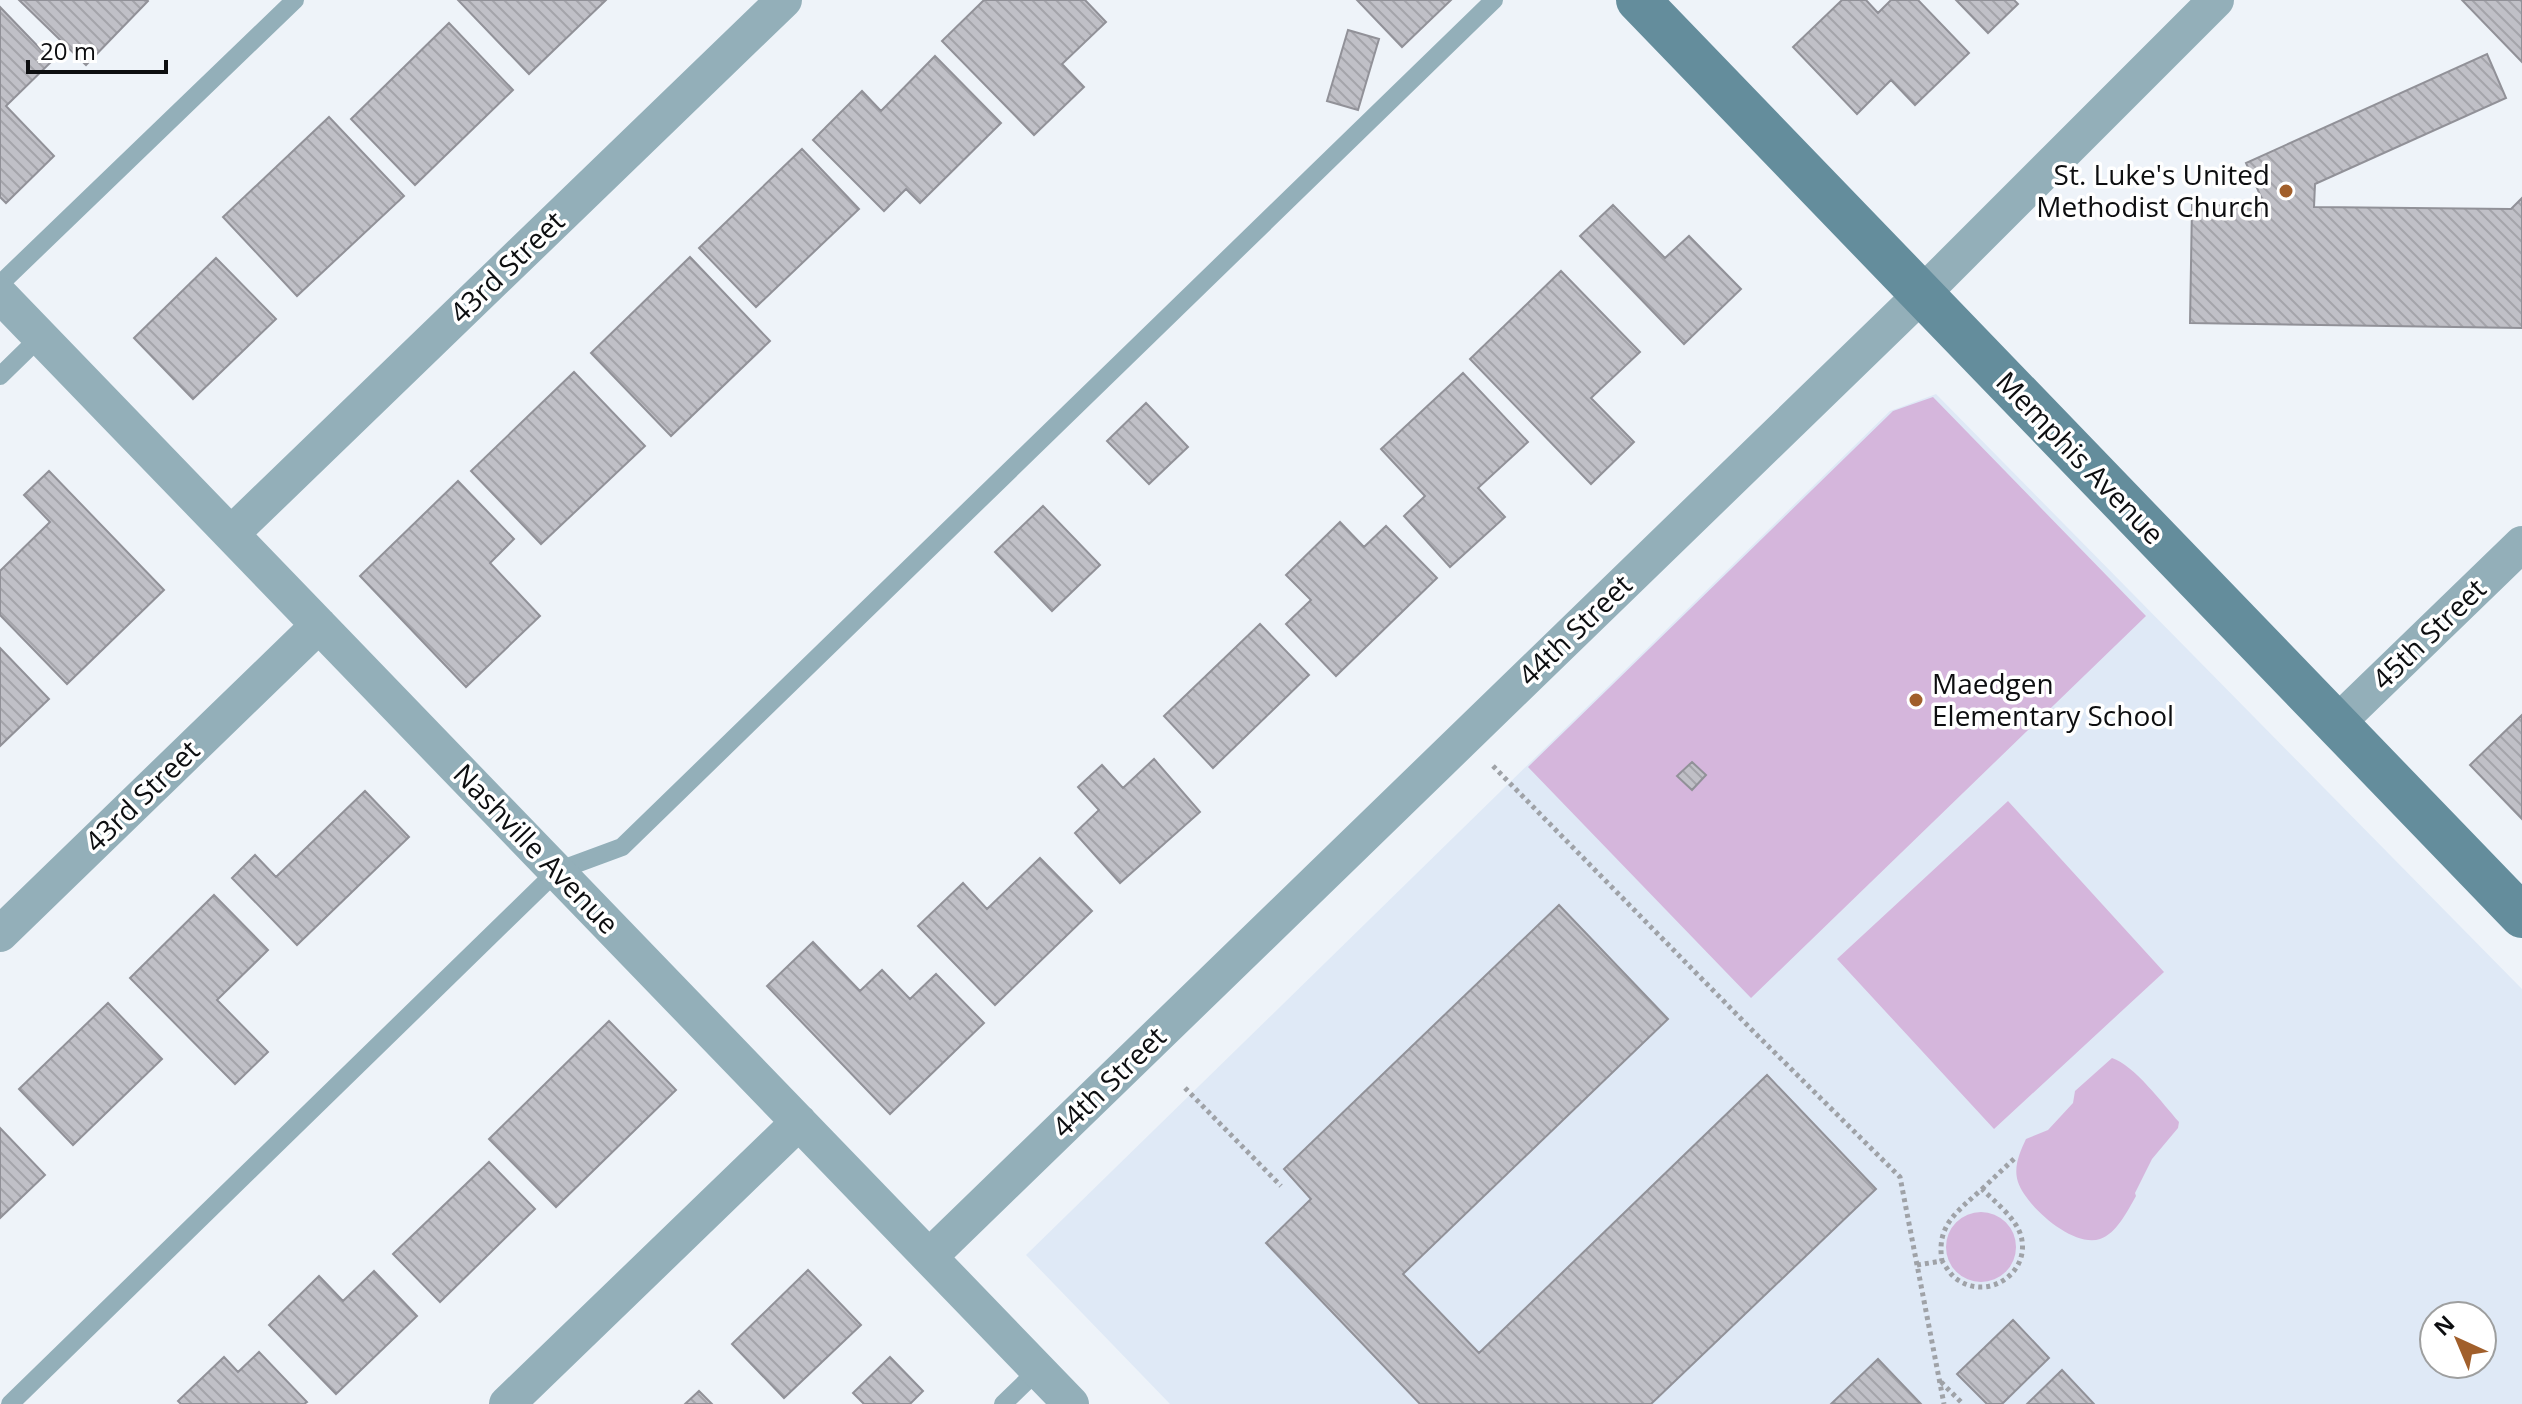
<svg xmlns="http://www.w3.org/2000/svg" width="2522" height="1404" viewBox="0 0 2522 1404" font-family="'Open Sans',sans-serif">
	<defs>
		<pattern id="building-back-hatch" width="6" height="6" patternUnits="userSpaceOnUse" patternTransform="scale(2)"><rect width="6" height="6" fill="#c0c0c7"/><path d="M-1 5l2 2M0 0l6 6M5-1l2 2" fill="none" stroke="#a4a4aa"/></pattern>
	</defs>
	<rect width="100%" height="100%" fill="#eef3f9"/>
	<!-- built -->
	<path fill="#dfe9f6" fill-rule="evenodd" d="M 1936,394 L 2522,989 L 2522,1404 L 1170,1404 L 1026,1255 L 1890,411 ZM 2434,1316 L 2482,1316 L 2482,1364 L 2434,1364 Z"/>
	<!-- park -->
	<path fill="#d5b6dc" d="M 1933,397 L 2146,616 L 1751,998 L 1528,767 L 1893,411 Z
		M 2008,801 L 2164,972 L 1994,1129 L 1837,959 Z
		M 2112,1058 C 2134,1065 2163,1104 2179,1122 L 2178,1128 L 2152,1159 L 2135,1193 L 2136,1196 C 2128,1210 2116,1234 2100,1239 C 2073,1248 2026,1206 2018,1182 C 2013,1167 2020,1152 2026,1139 L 2048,1130 L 2073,1103 L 2075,1091 Z
		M1946 1247a35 35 0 1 1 70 0a35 35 0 1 1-70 0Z"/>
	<!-- building -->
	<path fill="url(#building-back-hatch)" stroke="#919198" stroke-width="2" d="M 19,0 L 147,0 L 148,1 L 86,65 Z
		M 458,0 L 606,0 L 529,74 Z
		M 984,0 L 1085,0 L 1106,22 L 1062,64 L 1084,87 L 1034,135 L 942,41 Z
		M 1357,0 L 1451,0 L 1402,47 Z
		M 1842,0 L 1866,0 L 1878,13 L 1891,0 L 1918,0 L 1969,53 L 1915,105 L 1891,80 L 1857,114 L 1793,47 Z
		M 1956,0 L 2014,0 L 2018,4 L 1988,33 Z
		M 2462,0 L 2522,0 L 2522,62 Z
		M 0,7 L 52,61 L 6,106 L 54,156 L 6,203 L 0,197 Z
		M 449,23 L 513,90 L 415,185 L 351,119 Z
		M 1348,30 L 1379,39 L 1358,110 L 1327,101 Z
		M 2487,54 L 2506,98 L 2315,184 L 2314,207 L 2511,209 L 2522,198 L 2522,328 L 2190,323 L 2192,205 L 2265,206 L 2246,163 Z
		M 935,56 L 1001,123 L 920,203 L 906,189 L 884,211 L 813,140 L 862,91 L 881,111 Z
		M 329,117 L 404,196 L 297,296 L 223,217 Z
		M 802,149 L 859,209 L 756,307 L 699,248 Z
		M 1613,205 L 1665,258 L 1689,236 L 1741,289 L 1684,344 L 1580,236 Z
		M 690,257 L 770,341 L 671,436 L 591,353 Z
		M 216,258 L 276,319 L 193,399 L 134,338 Z
		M 1561,271 L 1640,352 L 1591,398 L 1634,442 L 1591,484 L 1470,359 Z
		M 574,372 L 645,446 L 541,544 L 471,471 Z
		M 1463,373 L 1528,442 L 1478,488 L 1505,517 L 1450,567 L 1404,516 L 1425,496 L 1381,449 Z
		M 1146,403 L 1188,447 L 1149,484 L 1107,441 Z
		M 49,471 L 164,590 L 67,684 L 0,615 L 0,571 L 50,522 L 24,495 Z
		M 458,481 L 514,539 L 490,563 L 540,616 L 466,687 L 360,576 Z
		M 1043,506 L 1100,565 L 1052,611 L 995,552 Z
		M 1340,522 L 1364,547 L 1386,526 L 1437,578 L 1336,676 L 1286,624 L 1311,600 L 1286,575 Z
		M 1260,624 L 1309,675 L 1213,768 L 1164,716 Z
		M 0,648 L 49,699 L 0,746 Z
		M 2522,715 L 2522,819 L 2470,765 Z
		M 1154,759 L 1200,812 L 1120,883 L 1075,833 L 1099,810 L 1078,787 L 1102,765 L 1123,788 Z
		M 1692,762 L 1706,775 L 1692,790 L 1677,776 Z
		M 365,791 L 409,837 L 297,945 L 232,878 L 255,855 L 276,877 Z
		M 1040,858 L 1092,911 L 995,1005 L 918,926 L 963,883 L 987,909 Z
		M 214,895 L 268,950 L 217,1000 L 268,1052 L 235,1084 L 130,978 Z
		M 1559,905 L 1668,1019 L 1403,1274 L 1479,1353 L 1767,1075 L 1876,1189 L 1651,1404 L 1420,1404 L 1266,1243 L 1311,1199 L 1284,1169 Z
		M 813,942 L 860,991 L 882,970 L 910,999 L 936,974 L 984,1023 L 890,1114 L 767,986 Z
		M 108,1003 L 162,1059 L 73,1145 L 19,1089 Z
		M 609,1021 L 676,1090 L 556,1207 L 489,1139 Z
		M 0,1128 L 45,1175 L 0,1218 Z
		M 489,1162 L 535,1209 L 440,1302 L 393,1254 Z
		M 808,1270 L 861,1325 L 784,1398 L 732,1344 Z
		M 374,1271 L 417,1316 L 336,1394 L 269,1325 L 319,1276 L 343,1301 Z
		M 2013,1320 L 2049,1358 L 2002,1404 L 1987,1404 L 1957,1374 Z
		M 259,1352 L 307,1402 L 304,1404 L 181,1404 L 178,1401 L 224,1357 L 238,1372 Z
		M 890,1357 L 923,1391 L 910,1404 L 864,1404 L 853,1393 Z
		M 1878,1359 L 1921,1404 L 1831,1404 Z
		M 2062,1370 L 2094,1404 L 2027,1404 Z
		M 699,1391 L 712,1404 L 685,1404 Z"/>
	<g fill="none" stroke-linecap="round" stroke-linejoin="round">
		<!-- path -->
		<path stroke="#9fa2a7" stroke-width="5" stroke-dasharray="4 4" stroke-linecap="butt" d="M 1493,766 L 1754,1032 L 1900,1177 L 1944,1404
			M 1185,1088 L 1281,1186
			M 1982,1189 L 2016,1157
			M 1917,1265 L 1942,1261 C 1947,1268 1951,1276 1958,1280 C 1989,1301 2031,1272 2021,1236 C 2016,1218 1995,1202 1982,1189 C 1957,1212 1936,1225 1942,1261
			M 1941,1382 L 1963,1404"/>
		<!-- lane -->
		<path stroke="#93afb9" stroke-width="18" d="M 0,284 L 295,0
			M 0,376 L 40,337
			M 10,1404 L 557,871 L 622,847 L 1494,0
			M 1003,1404 L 1038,1370"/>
		<!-- street -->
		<path stroke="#93afb9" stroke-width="36" d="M 0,295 L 1071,1404
			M 231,534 L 784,0
			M 2336,724 L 2522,544
			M 0,934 L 319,625
			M 929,1257 L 1922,294 L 2216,0
			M 507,1404 L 799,1122"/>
		<!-- secondary -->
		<path stroke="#648d9c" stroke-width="44" d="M 1638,0 L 2522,916"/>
	</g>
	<!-- markers -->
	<g fill="#a15f2b" stroke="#fff" stroke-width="3">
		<circle cx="2286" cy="191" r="8"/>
		<circle cx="1916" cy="700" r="8"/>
	</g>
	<g text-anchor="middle" stroke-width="7" stroke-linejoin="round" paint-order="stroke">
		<!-- poi labels -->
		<g font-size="28" fill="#0d0e10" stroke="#fff" text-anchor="end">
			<text x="2270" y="185">St. Luke's United<tspan x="2270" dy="32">Methodist Church</tspan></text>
			<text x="1932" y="694" text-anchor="start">Maedgen<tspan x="1932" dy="32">Elementary School</tspan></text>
		</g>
		<!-- street labels -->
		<g font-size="28" fill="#0d0e10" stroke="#fff">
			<text transform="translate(507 267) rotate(-44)" y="10">43rd Street</text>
			<text transform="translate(2080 458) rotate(46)" y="10">Memphis Avenue</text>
			<text transform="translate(1575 630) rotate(-44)" y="10">44th Street</text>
			<text transform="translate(2429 634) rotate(-44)" y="10">45th Street</text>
			<text transform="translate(142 796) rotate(-44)" y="10">43rd Street</text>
			<text transform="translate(536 849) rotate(46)" y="10">Nashville Avenue</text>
			<text transform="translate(1109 1082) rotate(-44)" y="10">44th Street</text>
		</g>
	</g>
	<!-- north arrow -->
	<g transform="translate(2458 1340) rotate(316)"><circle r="38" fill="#ffffff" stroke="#9e9f9f" stroke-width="2"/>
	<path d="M0-6L14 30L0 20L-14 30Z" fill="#a15f2b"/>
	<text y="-12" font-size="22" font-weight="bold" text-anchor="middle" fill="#0d0e10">N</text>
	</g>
	<!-- scale -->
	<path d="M28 60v12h138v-12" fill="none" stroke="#0d0e10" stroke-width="4"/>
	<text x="40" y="60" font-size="24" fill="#0d0e10" stroke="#ffffff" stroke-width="6" paint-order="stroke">20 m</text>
</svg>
